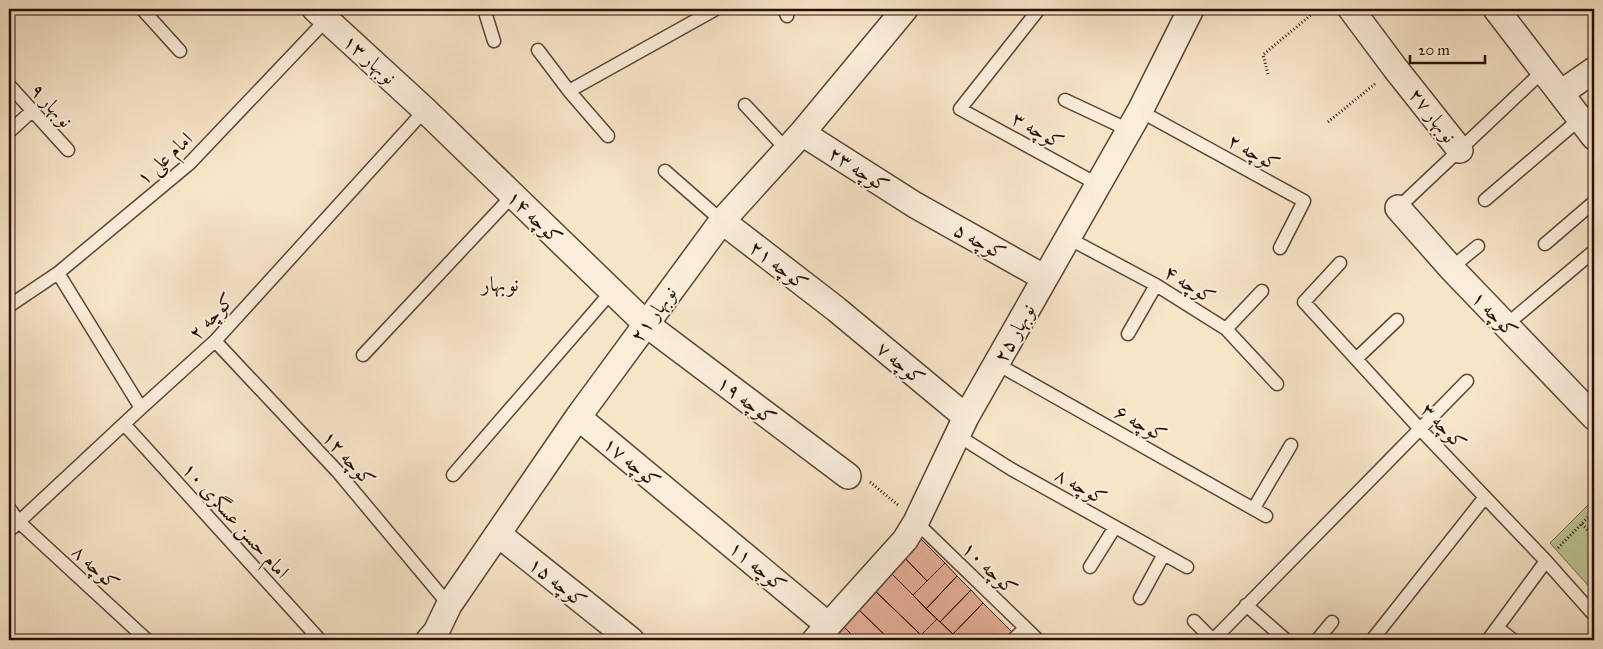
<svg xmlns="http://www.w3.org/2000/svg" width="1603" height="649" viewBox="0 0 1603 649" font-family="'IM FELL Great Primer',Amiri,serif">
	<rect width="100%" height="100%" fill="#f7e5c8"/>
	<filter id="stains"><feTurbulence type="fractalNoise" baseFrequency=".004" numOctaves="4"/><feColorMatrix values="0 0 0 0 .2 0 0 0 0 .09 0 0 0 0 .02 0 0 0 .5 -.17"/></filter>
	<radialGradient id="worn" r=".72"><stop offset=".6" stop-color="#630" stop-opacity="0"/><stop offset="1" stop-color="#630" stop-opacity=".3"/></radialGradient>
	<!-- green -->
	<path fill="#bdc596" stroke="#736a4c" d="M 1594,499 L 1594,592 L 1550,543 Z"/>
	<!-- building -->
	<path fill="#e6ad97" stroke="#290f03" d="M 915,533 L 945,563 L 927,581 L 900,553 Z
		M 900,553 L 927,581 L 913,595 L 887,569 Z
		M 945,563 L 957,576 L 926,609 L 913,595 Z
		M 887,569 L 937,619 L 921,635 L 872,588 Z
		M 957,576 L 971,590 L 940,622 L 926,609 Z
		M 872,588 L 921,635 L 916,640 L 890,640 L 856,607 Z
		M 971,590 L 983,603 L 953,634 L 940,622 Z
		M 983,603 L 1013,633 L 1006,640 L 958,640 L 953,634 Z
		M 856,607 L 890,640 L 857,640 L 841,624 Z
		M 937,619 L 953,634 L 947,640 L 926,640 L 921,635 Z
		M 841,624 L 857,640 L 829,640 Z
		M 953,634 L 958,640 L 947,640 Z
		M 921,635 L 926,640 L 916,640 Z"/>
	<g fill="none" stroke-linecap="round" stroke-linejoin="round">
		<defs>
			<path id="service" d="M 142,9 L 180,51
				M 484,9 L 494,41
				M 784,9 L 787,16
				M 1039,9 L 960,109 L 1097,184
				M 538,50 L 569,91 L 608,136
				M 9,85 L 68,150
				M 569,91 L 716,9
				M 1065,100 L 1129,130
				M 745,105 L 787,150
				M 1140,111 L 1304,201 L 1280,248
				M 9,132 L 32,111
				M 665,171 L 722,221
				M 1485,200 L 1581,118
				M 1398,208 L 1544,70
				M 1068,238 L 1156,285 L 1226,329 L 1277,384
				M 1545,244 L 1594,202
				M 1340,263 L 1304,302 L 1420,429 L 1546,561 L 1594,615
				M 1451,268 L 1478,246
				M 58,273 L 141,408
				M 9,306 L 58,273 L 189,164 L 326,20
				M 1506,325 L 1594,251
				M 1226,329 L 1262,291
				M 1128,334 L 1156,285
				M 215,341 L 337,471 L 449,605
				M 363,355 L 513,195
				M 1356,359 L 1397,320
				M 997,364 L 1266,516
				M 124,424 L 320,640
				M 957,435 L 1011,469 L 1187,567
				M 453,475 L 612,291
				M 9,508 L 19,522 L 147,640
				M 1254,508 L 1291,445
				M 916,522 L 1038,640
				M 9,531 L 141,408 L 215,341 L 425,110
				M 1090,567 L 1115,527
				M 1140,598 L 1164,554
				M 1246,605 L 1286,640
				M 1194,621 L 1213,640
				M 1498,628 L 1513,640
				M 1013,640 L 1025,628
				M 1213,640 L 1467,381
				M 1317,640 L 1332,622
				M 1372,640 L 1485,497
				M 1488,640 L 1546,561"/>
			<path id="minor" d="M 315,9 L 425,110 L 646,324 L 848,476
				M 1351,9 L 1395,68 L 1460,150
				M 1496,9 L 1594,137
				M 1561,93 L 1594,70
				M 802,133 L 915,205 L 1045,278
				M 1398,208 L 1451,268 L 1594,417
				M 722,221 L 836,309 L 966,417
				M 578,417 L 828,625
				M 498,534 L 631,640
				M 429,640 L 436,632 L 449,605 L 578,417 L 722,221 L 802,133 L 905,9
				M 815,640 L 905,540 L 916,522 L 966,417 L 1140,111 L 1191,9"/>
		</defs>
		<!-- service casing -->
		<use href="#service" stroke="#5c4434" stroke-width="15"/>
		<!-- minor casing -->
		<use href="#minor" stroke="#5c4434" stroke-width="28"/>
		<!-- path -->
		<path stroke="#290f03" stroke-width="3" stroke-dasharray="1 2.5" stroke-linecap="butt" d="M 1268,74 L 1263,55 L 1318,9
			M 1328,122 L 1376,83
			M 870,482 L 898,505
			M 1582,524 L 1594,537
			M 1558,548 L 1594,511"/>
		<!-- service -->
		<use href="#service" stroke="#faeedb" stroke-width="12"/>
		<!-- minor -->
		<use href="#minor" stroke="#faeedb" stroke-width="25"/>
	</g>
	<g text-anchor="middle" stroke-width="4" stroke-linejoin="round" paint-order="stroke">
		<!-- street labels -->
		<g font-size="20" fill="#290f03" stroke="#faeedb">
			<text transform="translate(370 59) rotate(42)" y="7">نوبهار ۱۳</text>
			<text transform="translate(52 105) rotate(48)" y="7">نوبهار ۹</text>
			<text transform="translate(1433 115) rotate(52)" y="7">نوبهار ۲۷</text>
			<text transform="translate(1038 130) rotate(29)" y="7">کوچه ۳</text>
			<text transform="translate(1254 152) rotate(29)" y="7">کوچه ۲</text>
			<text transform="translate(164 158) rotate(-42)" y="7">امام علی ۱</text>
			<text transform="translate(859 169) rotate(33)" y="7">کوچه ۲۳</text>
			<text transform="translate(535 217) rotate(44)" y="7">کوچه ۱۴</text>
			<text transform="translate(980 241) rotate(29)" y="7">کوچه ۵</text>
			<text transform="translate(779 265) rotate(38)" y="7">کوچه ۲۱</text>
			<text transform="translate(1190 284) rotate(32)" y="7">کوچه ۴</text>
			<text transform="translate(653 314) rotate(-54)" y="7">نوبهار ۲۱</text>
			<text transform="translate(1495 314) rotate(46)" y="7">کوچه ۱</text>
			<text transform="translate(211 316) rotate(-46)" y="7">کوچه ۲</text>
			<text transform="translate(1014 333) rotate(-61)" y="7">نوبهار ۲۵</text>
			<text transform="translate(901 363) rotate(40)" y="7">کوچه ۷</text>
			<text transform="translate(747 400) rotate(37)" y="7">کوچه ۱۹</text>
			<text transform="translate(1141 423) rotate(29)" y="7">کوچه ۶</text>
			<text transform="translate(1444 426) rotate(47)" y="7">کوچه ۳</text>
			<text transform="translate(349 458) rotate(48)" y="7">کوچه ۱۲</text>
			<text transform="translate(632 462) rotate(40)" y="7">کوچه ۱۷</text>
			<text transform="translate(1081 486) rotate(29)" y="7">کوچه ۸</text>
			<text transform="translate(236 520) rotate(48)" y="7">امام حسن عسگری ۱۰</text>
			<text transform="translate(758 566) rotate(40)" y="7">کوچه ۱۱</text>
			<text transform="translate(96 567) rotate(43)" y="7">کوچه ۸</text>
			<text transform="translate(990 568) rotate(44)" y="7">کوچه ۱۰</text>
			<text transform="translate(558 582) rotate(39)" y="7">کوچه ۱۵</text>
		</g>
		<!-- neighbourhood labels -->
		<g font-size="21" fill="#290f03" stroke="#faeedb">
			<text x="500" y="291">نوبهار</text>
		</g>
	</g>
	<!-- margin -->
	<rect width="1603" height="649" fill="none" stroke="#f7e5c8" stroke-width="30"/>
	<rect x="10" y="10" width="1583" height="629" fill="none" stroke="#290f03" stroke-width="2.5"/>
	<rect x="15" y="15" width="1573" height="619" fill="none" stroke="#290f03"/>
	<!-- scale -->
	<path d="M1410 55v8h75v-8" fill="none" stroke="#290f03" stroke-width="2.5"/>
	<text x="1418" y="55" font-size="15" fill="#290f03" stroke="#faeedb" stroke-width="4" paint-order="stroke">20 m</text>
	<rect width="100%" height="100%" filter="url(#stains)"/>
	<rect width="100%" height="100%" fill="url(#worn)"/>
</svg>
